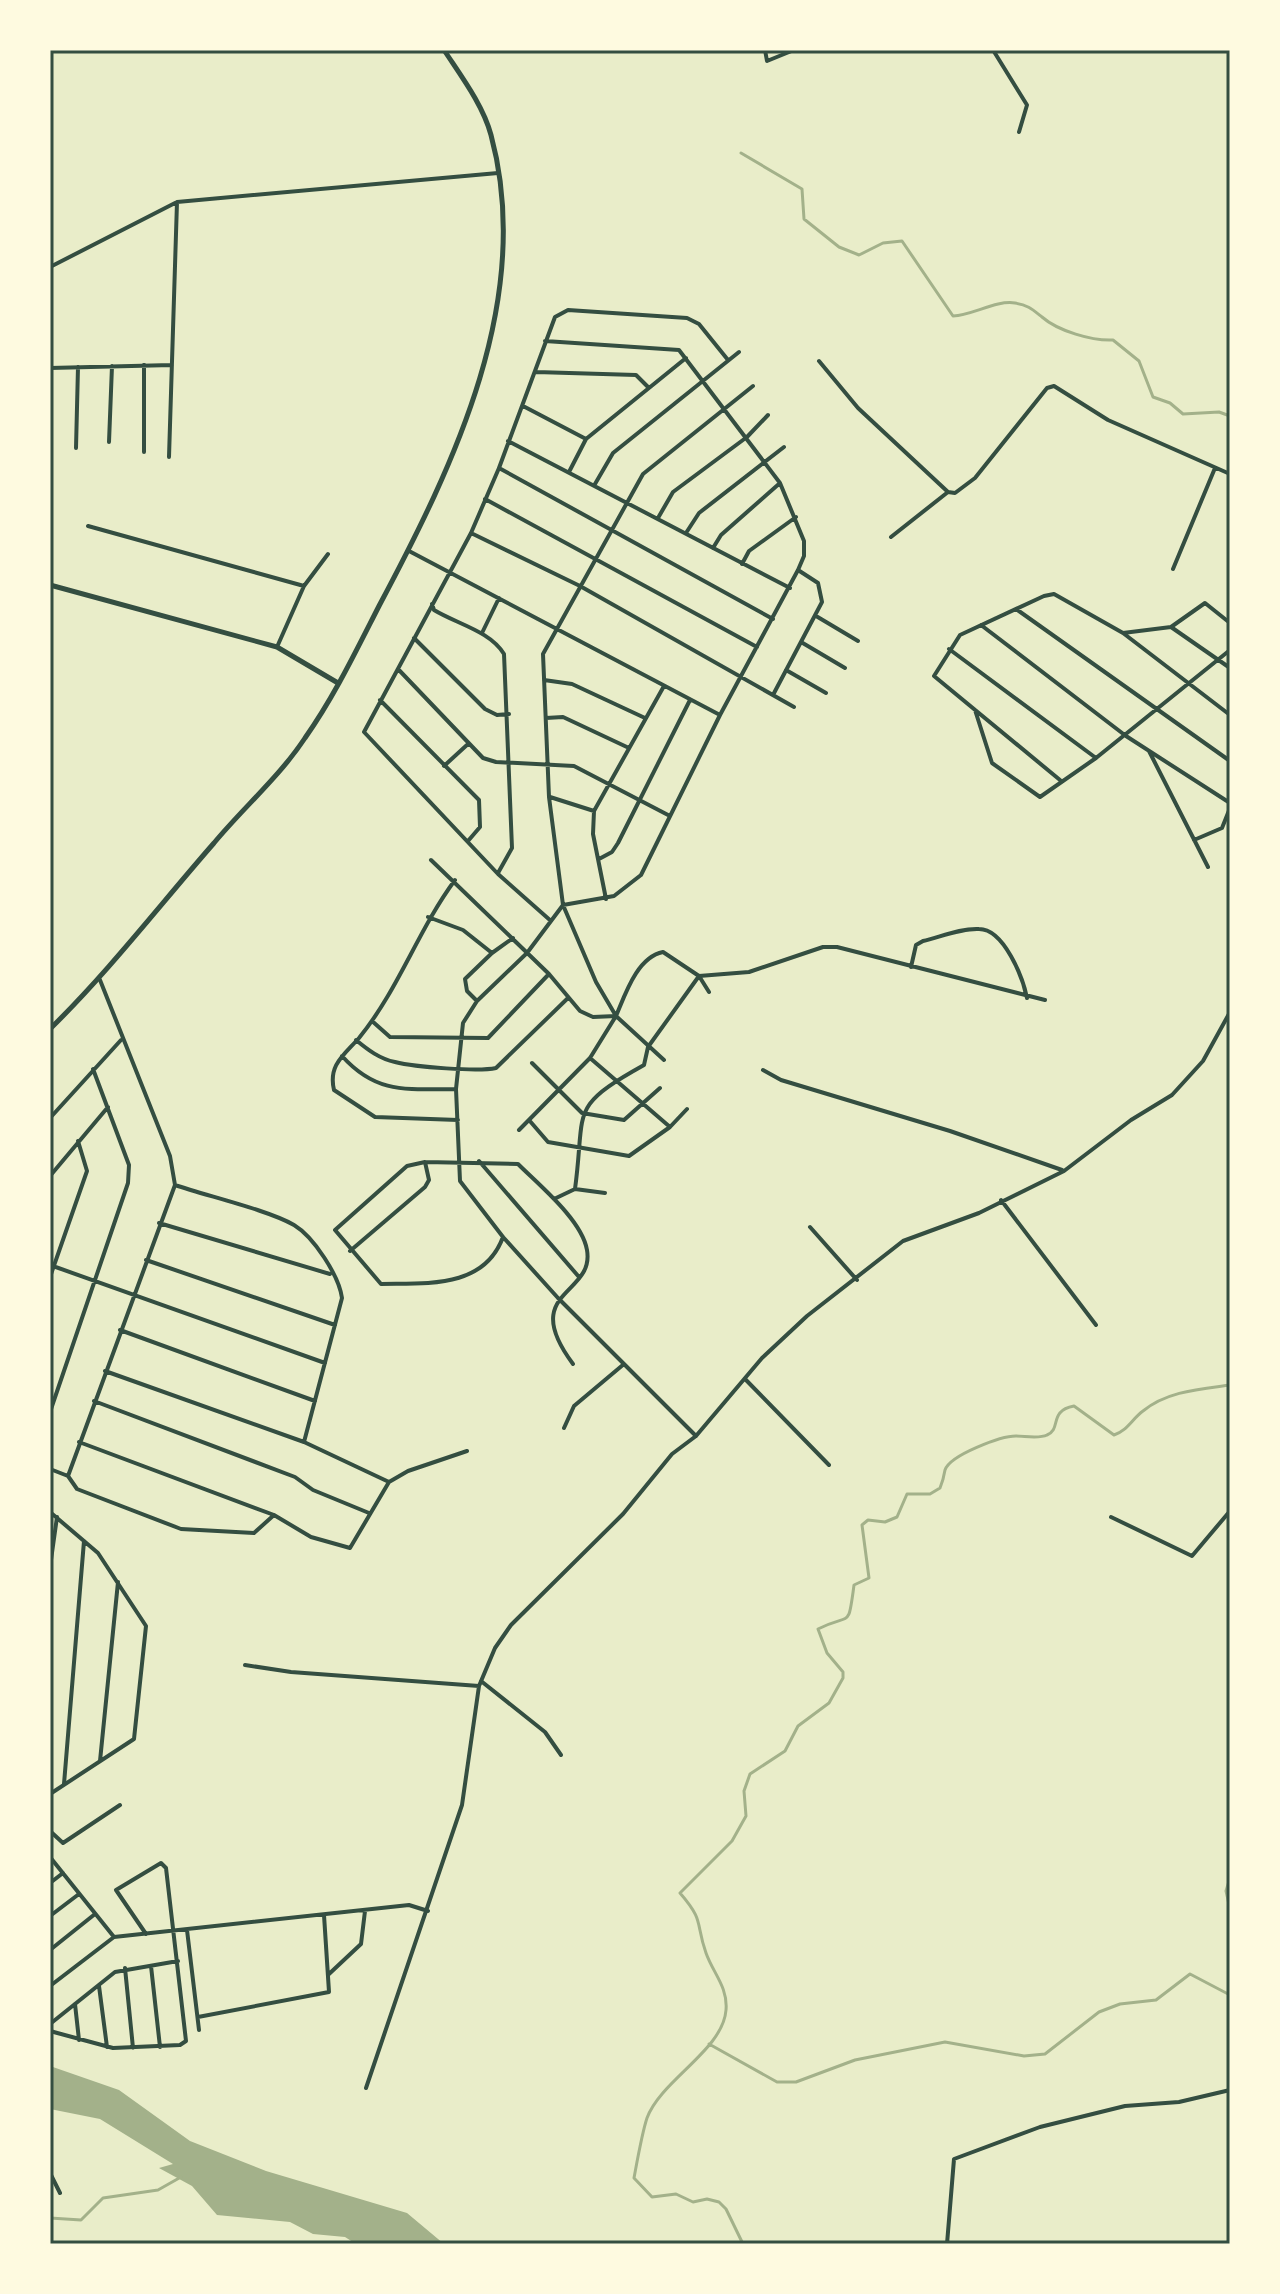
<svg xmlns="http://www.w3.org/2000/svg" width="1280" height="2294" viewBox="0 0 1280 2294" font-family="'Varela Round',sans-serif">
	<rect width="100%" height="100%" fill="#e9edc9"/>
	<!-- water -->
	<path fill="#a3b18a" d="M 50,2066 L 119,2090 L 190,2141 L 266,2171 L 407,2213 L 444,2244 L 356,2244 L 345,2237 L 313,2234 L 290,2222 L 217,2215 L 192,2186 L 159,2168 L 173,2164 L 100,2119 L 50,2109 Z"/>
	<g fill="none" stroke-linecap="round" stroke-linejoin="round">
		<!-- stream -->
		<path stroke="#a3b18a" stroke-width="3" d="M 741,153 L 802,189 L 804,219 L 839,247 L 859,255 L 883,243 L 902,241 L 953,316 C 973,315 996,300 1015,303 C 1028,305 1032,309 1042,317 C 1058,331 1092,341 1113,340 L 1139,361 L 1153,397 L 1170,403 L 1183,414 L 1219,412 L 1230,416
			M 1230,1878 L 1226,1891 L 1230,1909
			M 709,2044 L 777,2082 L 796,2082 L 855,2060 L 945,2042 L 1024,2056 L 1045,2054 L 1099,2012 L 1120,2004 L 1156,2000 L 1190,1974 L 1230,1995
			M 50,2218 L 81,2220 L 103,2198 L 158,2190 L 181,2177
			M 743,2244 L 726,2209 L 719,2202 L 707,2199 L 693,2202 L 676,2194 L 652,2197 L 634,2178 C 637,2162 642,2133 647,2118 C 661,2080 723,2050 726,2010 C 728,1987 713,1973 706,1953 C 695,1922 705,1922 680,1893 L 732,1841 L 746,1816 L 744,1791 L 750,1774 L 785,1751 L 798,1726 L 829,1703 L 843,1678 L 843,1672 L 827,1653 L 818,1629 C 851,1612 848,1631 854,1585 L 869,1578 L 862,1525 L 868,1520 L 885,1522 L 897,1517 L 907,1494 L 930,1494 L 940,1488 C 943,1481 944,1476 945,1470 C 950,1455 1001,1436 1016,1436 C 1025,1436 1039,1439 1047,1435 C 1062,1429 1048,1411 1074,1406 L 1114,1435 C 1127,1431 1132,1419 1143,1411 C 1167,1391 1201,1389 1230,1385"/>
		<!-- minor -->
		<path stroke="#344e41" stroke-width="4" d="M 765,50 L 767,61 L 794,50
			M 993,50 L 1027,105 L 1019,132
			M 50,267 L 177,202 L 498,173
			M 545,341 L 679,350 L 780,483 L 804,541 L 804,556 L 798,570 L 720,715 L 641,875 L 614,896 L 563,905 L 527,953 L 477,1001 L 463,1023 L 456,1089 L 460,1181 L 503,1237 L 558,1298 L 696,1436
			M 819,361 L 858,408 L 948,492 L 955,493 L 975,478 L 1047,388 L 1054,386 L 1108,420 L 1230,474
			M 144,365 L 144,452
			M 50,368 L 172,365
			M 536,372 L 636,375 L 648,387
			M 523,406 L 586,439
			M 508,441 L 790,588
			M 109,442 L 112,366
			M 76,448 L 78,367
			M 169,457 L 177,202
			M 499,468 L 773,619
			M 569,472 L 586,439 L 686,358
			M 595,484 L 613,453 L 739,352
			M 485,499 L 757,647
			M 658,518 L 673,492 L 747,437 L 768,415
			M 88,526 L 304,586
			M 471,533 L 580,586 L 794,707
			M 686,533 L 699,513 L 784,447
			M 891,537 L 948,492
			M 713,548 L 721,535 L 780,483
			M 409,551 L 720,715
			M 742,564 L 749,551 L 796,517
			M 1173,569 L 1215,468
			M 432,604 L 434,610 C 457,624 490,631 504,654 L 512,848 L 498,873
			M 1016,609 L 1230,761
			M 816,616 L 858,641
			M 981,625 L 1126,736 L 1230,803
			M 1171,627 L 1205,603 L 1230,623
			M 482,633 L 499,598
			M 1123,633 L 1171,627 L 1230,668
			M 414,638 L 485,709 L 497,715 L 509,714
			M 801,642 L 845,668
			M 277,647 L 304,586 L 328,554
			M 949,649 L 1096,758 L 1040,797 L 992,763 L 975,710
			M 398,669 L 483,758 L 496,762 L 574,766 L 670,816
			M 786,670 L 826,693
			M 544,680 L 572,684 L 645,718
			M 773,695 L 822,602 L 818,583 L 798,570
			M 380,700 L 479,800 L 480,827 L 468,841
			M 546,718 L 563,717 L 629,748
			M 1149,751 L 1208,867
			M 1096,758 L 1230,650
			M 444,766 L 468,744
			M 1060,780 L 934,676 L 960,635 L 1044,596 L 1054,594 L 1123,633 L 1230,715
			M 550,797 L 594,811
			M 1194,840 L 1222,828 L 1230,808
			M 599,859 L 612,852 L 618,843 L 690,700
			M 431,860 L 549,974 L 580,1011 L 593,1017 L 616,1016 C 625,995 637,957 663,952 L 699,976 L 709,992
			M 455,880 C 418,930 399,989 359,1038 C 344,1055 328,1065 334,1090 L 375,1117 L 458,1120
			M 606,899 L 593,834 L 594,811 L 664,686
			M 428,917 L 463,930 L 492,953 L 513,938
			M 551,921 L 498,874 L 364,732 L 471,533 L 499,468 L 555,317 L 568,310 L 687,318 L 699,324 L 728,360
			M 911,967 L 916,945 L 923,941 C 940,937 961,928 979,929 C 1004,929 1023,978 1027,998
			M 477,1001 L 467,991 L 465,979 L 492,953
			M 372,1021 L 390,1037 L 488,1038 L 548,975
			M 356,1040 C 368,1050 380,1059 395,1062 C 415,1067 478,1072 496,1068 L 568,998
			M 342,1056 C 377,1095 408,1089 456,1089
			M 590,1058 L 670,1127
			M 664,1060 L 616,1016 L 596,982 L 563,905 L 549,797 L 543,654 L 643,474 L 753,386
			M 532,1063 L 582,1113 L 624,1120 L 660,1088
			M 763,1070 L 781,1080 L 950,1131 L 1062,1170
			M 50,1118 L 121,1040
			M 529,1120 L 548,1142 L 629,1156 L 670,1127 L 687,1109
			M 519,1130 L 590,1058 L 616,1016
			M 479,1161 L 579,1277
			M 50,1176 L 108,1107
			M 175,1185 C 207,1196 268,1210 294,1225 C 314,1237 339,1276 342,1298 L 304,1442
			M 575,1189 L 605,1193
			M 554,1199 L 575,1189 C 586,1109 567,1108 644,1065 L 648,1047 L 699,976 L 749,972 L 823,947 L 837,947 L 1045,1000
			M 1001,1200 L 1096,1325
			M 159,1223 L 330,1274
			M 810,1227 L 857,1280
			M 503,1237 C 484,1289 426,1283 381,1284 L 335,1230 L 407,1166 L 425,1162 L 518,1164 C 539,1185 582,1220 587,1250 C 595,1296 518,1290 573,1364
			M 350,1251 L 425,1187 L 429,1180 L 425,1162
			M 146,1260 L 335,1325
			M 50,1265 L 325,1363
			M 50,1277 L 87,1171 L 78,1141
			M 120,1330 L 315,1401
			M 105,1371 L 304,1442 L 389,1482
			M 746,1380 L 829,1465
			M 94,1401 L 295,1477 L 313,1490 L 369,1513
			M 50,1412 L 128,1183 L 129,1165 L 93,1069
			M 564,1428 L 574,1406 L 624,1364
			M 79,1442 L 274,1515 L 311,1537 L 350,1548 L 389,1482 L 408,1471 L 467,1451
			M 50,1469 L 68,1476 L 77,1489 L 181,1529 L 254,1533 L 274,1515
			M 68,1476 L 175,1185 L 170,1156 L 100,980
			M 50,1512 L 98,1553 L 146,1626 L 134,1739 L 50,1794
			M 1111,1517 L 1192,1556 L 1230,1511
			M 50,1567 L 57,1517
			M 245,1665 L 291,1672 L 479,1686
			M 481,1681 L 545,1732 L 561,1755
			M 100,1761 L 118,1582
			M 64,1784 L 84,1541
			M 50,1831 L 63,1843 L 120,1805
			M 50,1857 L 114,1937
			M 50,1883 L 63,1873
			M 50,1916 L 79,1894
			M 187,1930 L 199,2030
			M 50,1950 L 95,1914
			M 151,1966 L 160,2047
			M 125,1968 L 133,2048
			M 329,1974 L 361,1944 L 365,1911
			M 50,1986 L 114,1937 L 409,1905 L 428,1911
			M 99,1986 L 107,2047
			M 75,2004 L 79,2040
			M 198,2017 L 329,1992 L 324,1915
			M 50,2024 L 115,1972 L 178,1961
			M 50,2031 L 113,2048 L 180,2045 L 186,2041 L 166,1868 L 161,1863 L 116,1890 L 146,1934
			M 366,2088 L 462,1805 L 479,1686 L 495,1648 L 511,1625 L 623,1514 L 672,1454 L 696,1436 L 762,1358 L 807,1316 L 903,1241 L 979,1213 L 1064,1171 L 1131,1120 L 1172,1095 L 1203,1061 L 1230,1012
			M 50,2173 L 60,2193
			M 947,2244 L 954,2159 L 1040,2127 L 1125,2106 L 1179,2102 L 1230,2090"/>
		<!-- tertiary -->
		<path stroke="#344e41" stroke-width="5" d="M 50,585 L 277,647 L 338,683
			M 50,1029 C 109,971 159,906 214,843 C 243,808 280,776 305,738 C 334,697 356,651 379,606 C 454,465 535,298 491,135 C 483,105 461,76 444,50"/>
	</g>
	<!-- border -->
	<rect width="1280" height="2294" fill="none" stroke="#fefae0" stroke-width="104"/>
	<rect x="52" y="52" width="1176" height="2190" fill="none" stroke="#344e41" stroke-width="3"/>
</svg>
